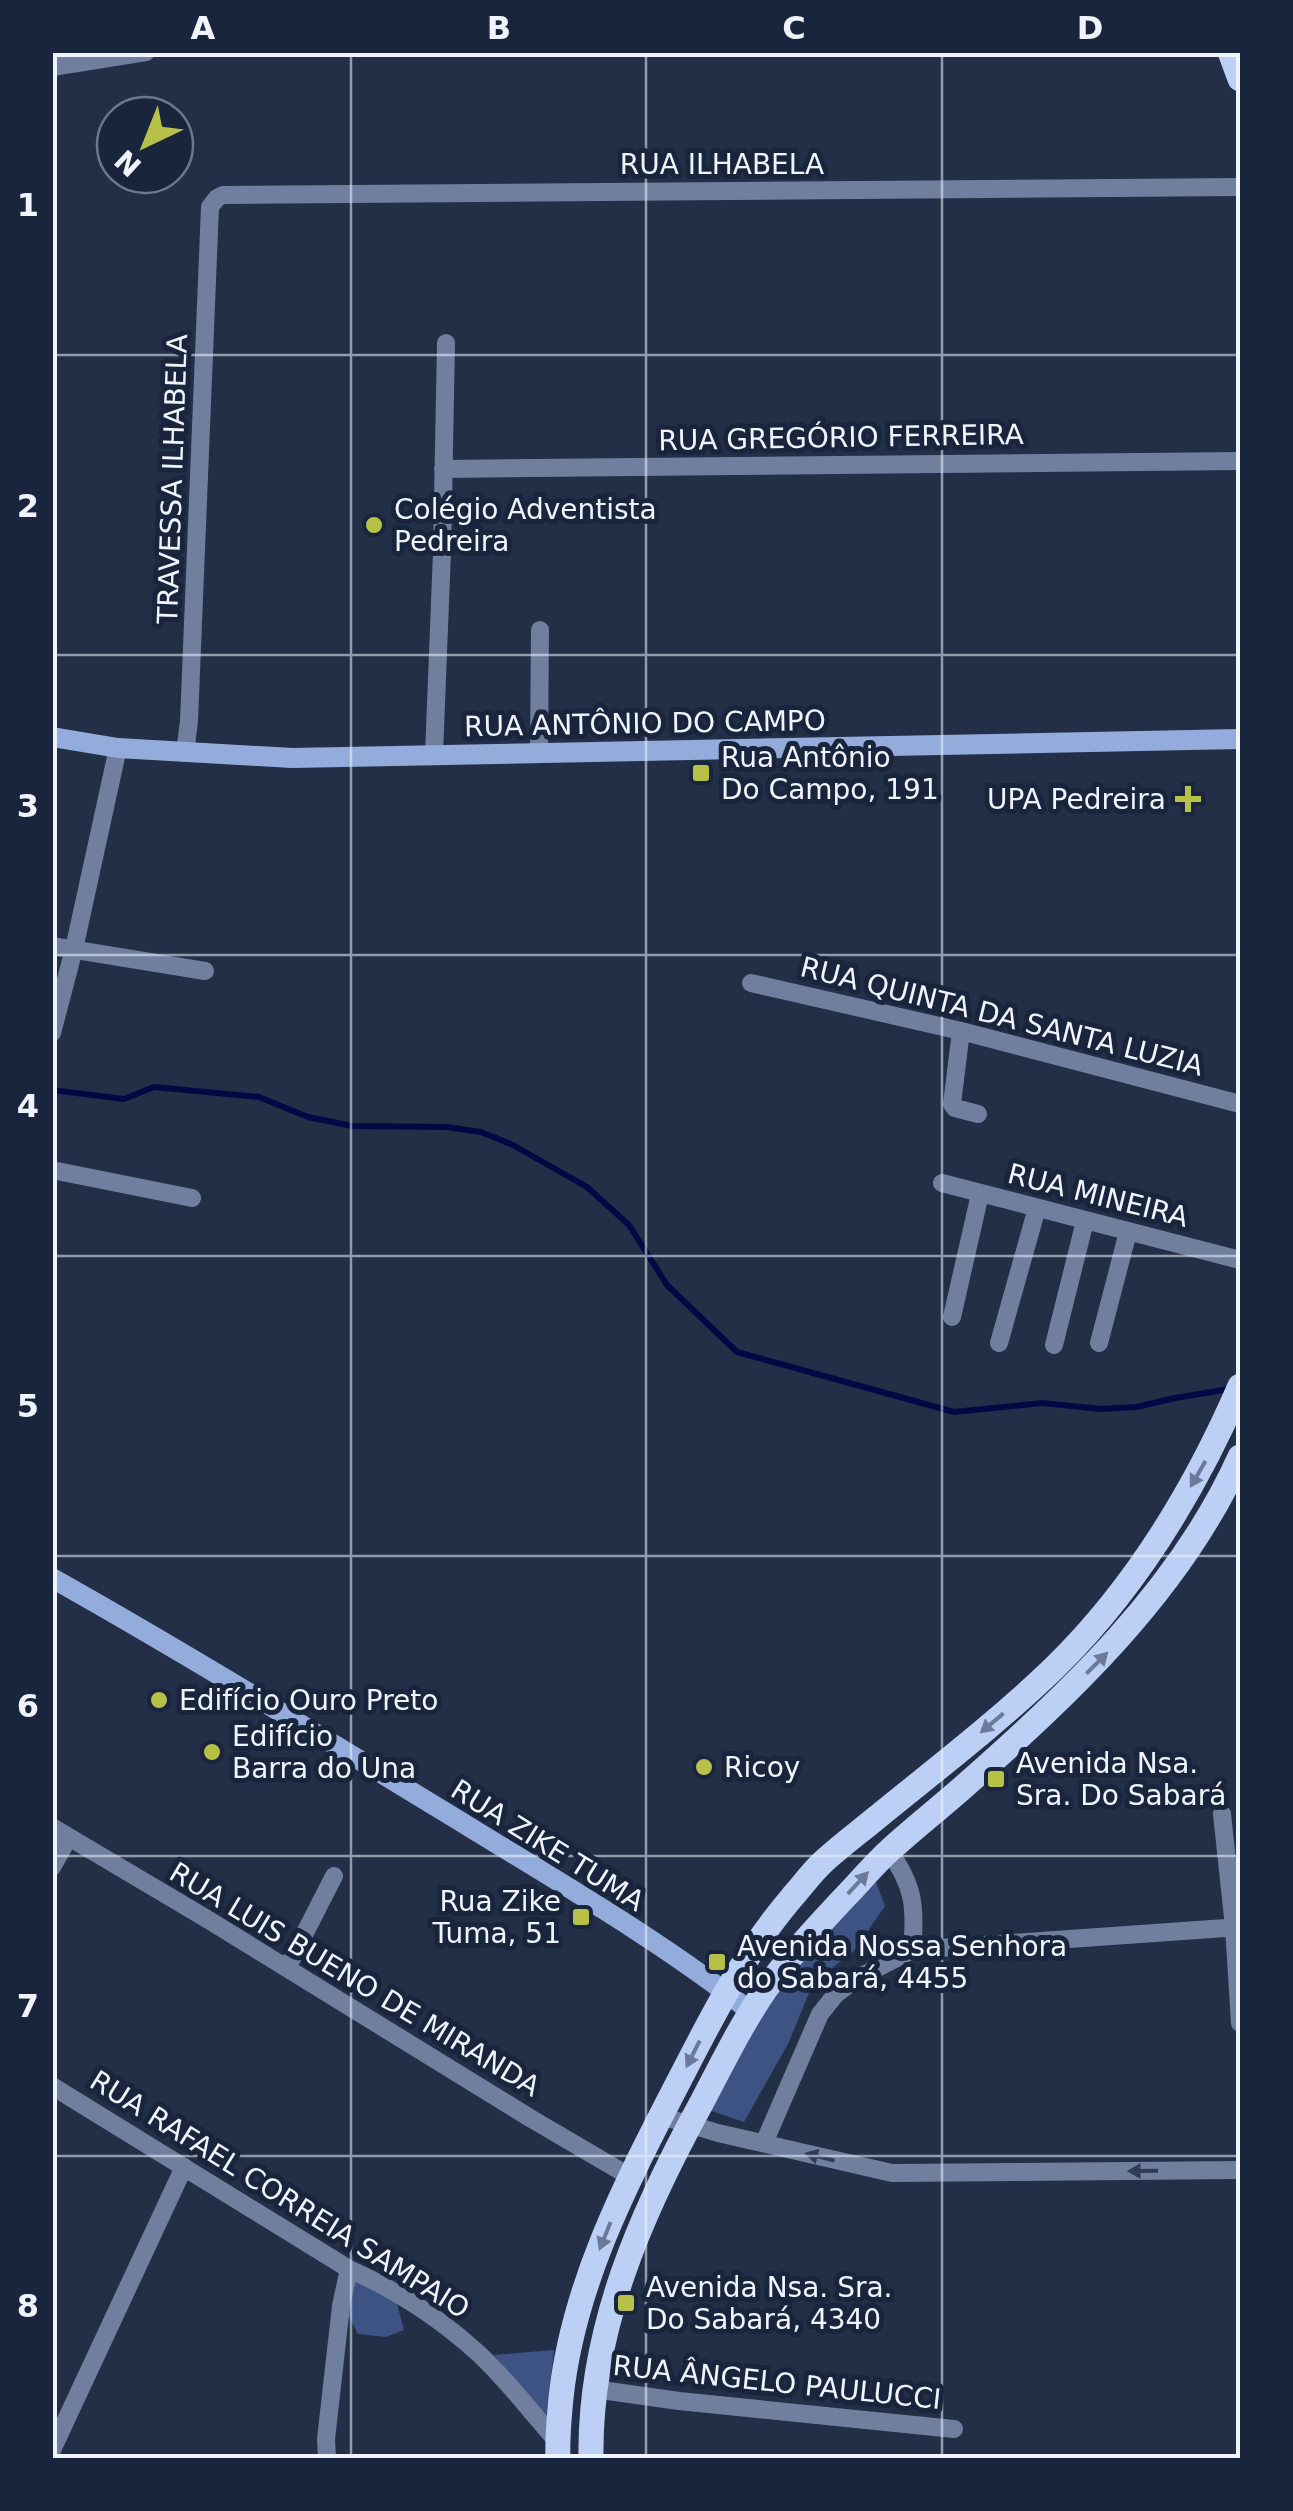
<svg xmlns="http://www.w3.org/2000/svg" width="1293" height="2511" viewBox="0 0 1293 2511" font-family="'DejaVu Sans',sans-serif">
	<rect width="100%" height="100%" fill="#232f47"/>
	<!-- green -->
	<path fill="#3c5383" d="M 876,1882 L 885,1906 L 854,1951 L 813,1983 L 789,2042 L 744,2122 L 706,2109 L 772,1993 Z
		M 356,2277 L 396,2300 L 404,2330 L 386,2337 L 358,2334 L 345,2309 Z
		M 554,2350 L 546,2420 L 494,2355 Z"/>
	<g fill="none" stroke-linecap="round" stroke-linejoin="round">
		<!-- stream -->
		<path stroke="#000944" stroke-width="6" d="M 52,1090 L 124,1099 L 154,1087 L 259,1097 L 308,1117 L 352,1126 L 447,1127 L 481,1132 L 513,1145 L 587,1187 L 629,1225 L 667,1285 L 737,1352 L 954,1412 L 1042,1403 L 1101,1409 L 1136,1407 L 1175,1398 L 1229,1389"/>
		<!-- street -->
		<path stroke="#707f9d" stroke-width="18" d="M 52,67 L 146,52
			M 443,469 L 1240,461
			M 539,752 L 540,630
			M 185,753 L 189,721 L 210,207 L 217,198 L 223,195 L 1240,187
			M 434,754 L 442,552 L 446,343
			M 52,946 L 205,971
			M 751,983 L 961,1031 L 1240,1104
			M 961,1031 L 952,1104 L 955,1108 L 978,1114
			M 52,1033 L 74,949 L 118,748
			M 52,1170 L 192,1198
			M 942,1183 L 1240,1260
			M 952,1317 L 980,1194
			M 999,1343 L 1037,1208
			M 1099,1343 L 1128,1232
			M 1054,1345 L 1085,1221
			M 1222,1814 L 1234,1927 L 1240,2023
			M 52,1827 L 207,1919 L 530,2118 L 629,2176
			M 889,1851 C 914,1886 916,1907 912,1950
			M 52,1867 L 69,1837
			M 287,1968 L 334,1876
			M 52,2086 L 349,2269 C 396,2290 441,2319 479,2354 C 507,2380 531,2412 557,2441
			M 661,2116 L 718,2133 L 892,2173 L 1240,2170
			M 764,2143 L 820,2014 L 836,1994 L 856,1979 L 912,1950 L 1240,1927
			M 594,2389 L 679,2401 L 954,2429
			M 52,2450 L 184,2167
			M 327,2458 L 326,2439 L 341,2306 L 349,2269"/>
		<!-- secondary -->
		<path stroke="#94acdc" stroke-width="20" d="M 52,737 L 118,748 L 292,758 L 1240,739
			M 52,1578 C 189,1655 323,1738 458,1820 C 555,1880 662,1941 751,2012"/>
		<!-- primary -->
		<path stroke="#bccff4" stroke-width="25" d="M 1230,52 L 1240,79
			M 558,2458 C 557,2438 559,2419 561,2398 C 573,2282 629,2178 682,2075 C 716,2009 744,1954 793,1896 C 803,1885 812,1872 823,1862 C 839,1847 858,1833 875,1819 C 935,1770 998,1722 1054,1668 C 1136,1588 1195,1490 1240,1386
			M 591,2458 C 589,2330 641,2213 702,2102 C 722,2064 741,2025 765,1990 C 789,1957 816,1928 844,1898 C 860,1882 874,1864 891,1849 C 913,1829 937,1810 960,1790 C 1069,1694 1179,1592 1240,1457"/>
	</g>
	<!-- one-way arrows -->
	<defs><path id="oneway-solid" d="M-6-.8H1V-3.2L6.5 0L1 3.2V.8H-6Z" transform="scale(2.5)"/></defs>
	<g fill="#6a7a98">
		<use href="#oneway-solid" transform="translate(1198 1474) rotate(120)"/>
		<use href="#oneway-solid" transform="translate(1097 1663) rotate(-45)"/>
		<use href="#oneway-solid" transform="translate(992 1723) rotate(140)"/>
		<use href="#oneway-solid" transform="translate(858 1883) rotate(-47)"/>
		<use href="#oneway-solid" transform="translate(693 2054) rotate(117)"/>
		<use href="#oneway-solid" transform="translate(605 2236) rotate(112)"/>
	</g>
	<g fill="#2f3c54">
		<use href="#oneway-solid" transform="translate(820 2157) rotate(-166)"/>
		<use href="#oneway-solid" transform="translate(1143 2171) rotate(179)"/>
	</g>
	<!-- grid -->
	<path fill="none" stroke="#eff4fe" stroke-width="2.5" stroke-opacity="0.55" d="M 351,52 L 351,2458M 646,52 L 646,2458M 942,52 L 942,2458M 52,355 L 1240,355M 52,655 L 1240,655M 52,955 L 1240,955M 52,1256 L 1240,1256M 52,1556 L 1240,1556M 52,1856 L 1240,1856M 52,2156 L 1240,2156"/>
	<!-- markers -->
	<g fill="#b7c147" stroke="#19253c" stroke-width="4">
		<circle cx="374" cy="525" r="10"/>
		<rect x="691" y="763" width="20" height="20" rx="5"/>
		<path d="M1183 784h10v10h10v10h-10v10h-10v-10h-10v-10h10z"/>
		<circle cx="159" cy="1700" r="10"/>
		<circle cx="212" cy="1752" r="10"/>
		<circle cx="704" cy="1767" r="10"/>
		<rect x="986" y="1769" width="20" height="20" rx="5"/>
		<rect x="571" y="1907" width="20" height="20" rx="5"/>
		<rect x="707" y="1952" width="20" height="20" rx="5"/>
		<rect x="616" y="2293" width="20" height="20" rx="5"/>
	</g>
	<g text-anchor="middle" stroke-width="10" stroke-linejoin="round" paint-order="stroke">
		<!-- street labels -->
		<g font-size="28" fill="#eff4fe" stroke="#19253c">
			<text x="722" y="174">RUA ILHABELA</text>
			<text transform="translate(841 437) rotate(-1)" y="10">RUA GREGÓRIO FERREIRA</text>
			<text transform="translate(172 479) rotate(-88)" y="10">TRAVESSA ILHABELA</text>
			<text transform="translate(645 723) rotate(-1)" y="10">RUA ANTÔNIO DO CAMPO</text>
			<text transform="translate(1002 1016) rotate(14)" y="10">RUA QUINTA DA SANTA LUZIA</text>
			<text transform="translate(1098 1195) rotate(14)" y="10">RUA MINEIRA</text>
			<text transform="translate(548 1845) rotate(32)" y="10">RUA ZIKE TUMA</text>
			<text transform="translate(355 1979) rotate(31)" y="10">RUA LUIS BUENO DE MIRANDA</text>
			<text transform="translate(280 2194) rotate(32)" y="10">RUA RAFAEL CORREIA SAMPAIO</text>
			<text transform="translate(777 2382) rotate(6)" y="10">RUA ÂNGELO PAULUCCI</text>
		</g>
		<!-- poi labels -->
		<g font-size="28" fill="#eff4fe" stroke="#19253c" text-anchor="start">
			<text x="394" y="519">Colégio Adventista<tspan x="394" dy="32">Pedreira</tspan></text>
			<text x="721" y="767">Rua Antônio<tspan x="721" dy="32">Do Campo, 191</tspan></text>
			<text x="1166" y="809" text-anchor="end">UPA Pedreira</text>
			<text x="179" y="1710">Edifício Ouro Preto</text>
			<text x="232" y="1746">Edifício<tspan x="232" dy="32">Barra do Una</tspan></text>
			<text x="1016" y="1773">Avenida Nsa.<tspan x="1016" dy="32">Sra. Do Sabará</tspan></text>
			<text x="724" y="1777">Ricoy</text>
			<text x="561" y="1911" text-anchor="end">Rua Zike<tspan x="561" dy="32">Tuma, 51</tspan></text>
			<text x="737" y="1956">Avenida Nossa Senhora<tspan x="737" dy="32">do Sabará, 4455</tspan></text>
			<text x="646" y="2297">Avenida Nsa. Sra.<tspan x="646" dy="32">Do Sabará, 4340</tspan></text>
		</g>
	</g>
	<!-- border -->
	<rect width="1293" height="2511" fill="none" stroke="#19253c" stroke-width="110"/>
	<!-- north arrow -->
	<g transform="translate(145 145) rotate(223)"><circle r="48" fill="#19253c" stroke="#6f788a" stroke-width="2.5"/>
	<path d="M0-8L18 38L0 25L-18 38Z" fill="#b7c147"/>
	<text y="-15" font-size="28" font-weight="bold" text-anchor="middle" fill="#eff4fe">N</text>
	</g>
	<rect x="55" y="55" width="1183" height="2401" fill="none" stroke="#eff4fe" stroke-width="4"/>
	<g font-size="32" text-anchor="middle" font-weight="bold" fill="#eff4fe">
		<text x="203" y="39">A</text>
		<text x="499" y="39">B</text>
		<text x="794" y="39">C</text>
		<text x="1090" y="39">D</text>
		<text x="28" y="216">1</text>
		<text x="28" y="517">2</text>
		<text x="28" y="817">3</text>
		<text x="28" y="1117">4</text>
		<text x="28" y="1417">5</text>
		<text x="28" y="1717">6</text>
		<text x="28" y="2017">7</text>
		<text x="28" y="2317">8</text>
	</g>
</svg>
